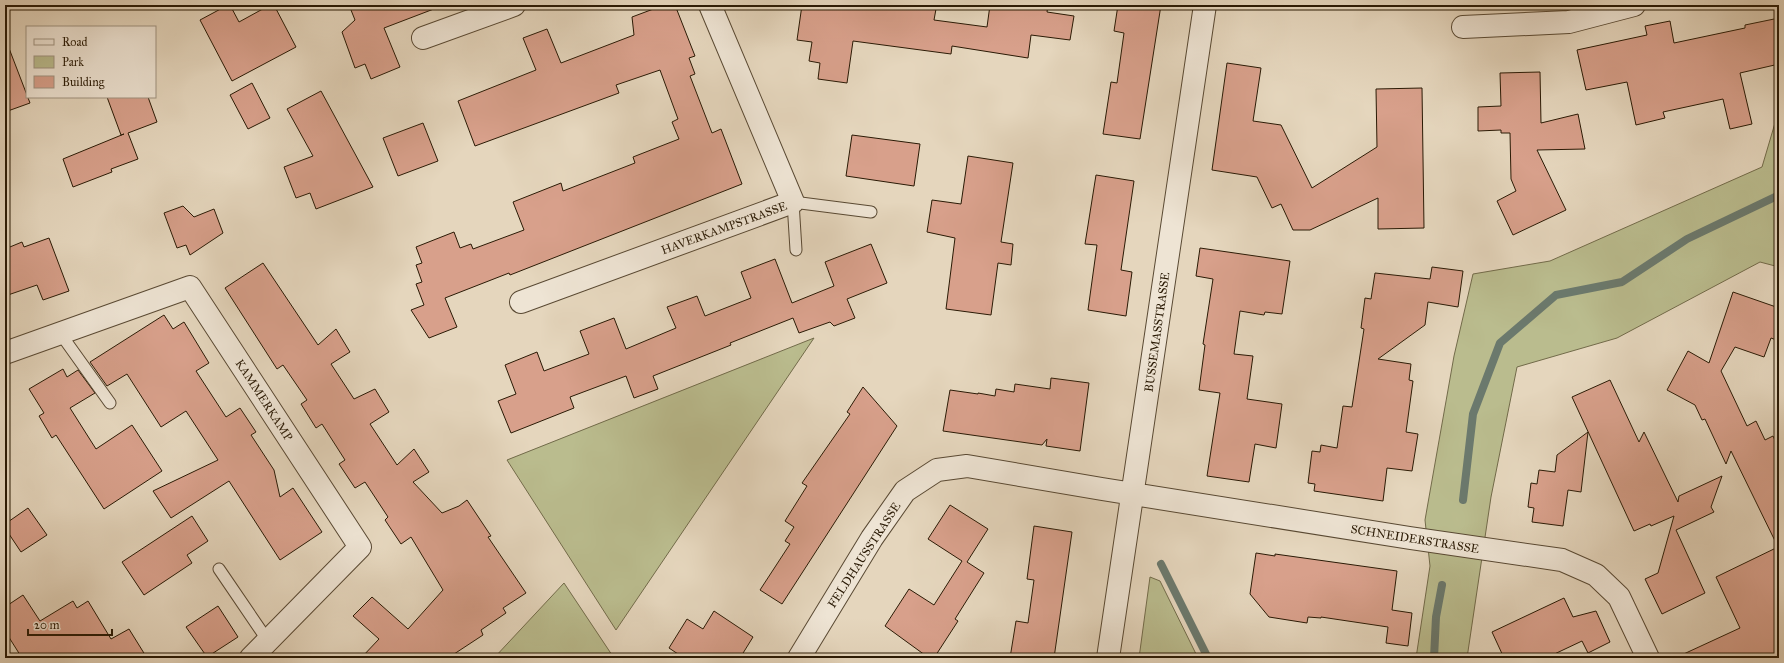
<svg xmlns="http://www.w3.org/2000/svg" width="1784" height="663" viewBox="0 0 1784 663" font-family="'IM FELL Great Primer',serif">
	<rect width="100%" height="100%" fill="#e5d6bd"/>
	<filter id="stains"><feTurbulence type="fractalNoise" baseFrequency=".005" numOctaves="4"/><feColorMatrix values="0 0 0 0 .2 0 0 0 0 .09 0 0 0 0 .02 0 0 0 .5 -.17"/></filter>
	<radialGradient id="worn" r=".72"><stop offset=".6" stop-color="#630" stop-opacity="0"/><stop offset="1" stop-color="#630" stop-opacity=".3"/></radialGradient>
	<!-- green -->
	<path fill="#babc8e" stroke="#726b4a" d="M 1779,122 L 1779,267 L 1760,262 L 1617,338 L 1517,367 L 1491,497 L 1467,658 L 1416,658 L 1430,566 L 1425,520 L 1454,356 L 1473,274 L 1550,261 L 1762,167 L 1775,123 Z
		M 814,338 L 616,630 L 507,460 Z
		M 1150,577 L 1160,581 L 1198,658 L 1139,658 Z
		M 564,583 L 614,658 L 494,658 Z"/>
	<g fill="none" stroke-linecap="round" stroke-linejoin="round">
		<!-- stream -->
		<path stroke="#6b796d" stroke-width="8" d="M 1463,500 L 1473,414 L 1500,343 L 1556,295 L 1622,282 L 1687,239 L 1779,195
			M 1161,564 L 1208,658
			M 1434,658 L 1436,617 L 1442,585"/>
	</g>
	<!-- building -->
	<path fill="#d8a08b" stroke="#2a1a05" d="M 228,5 L 230,5 L 239,22 L 270,5 L 274,5 L 296,47 L 232,81 L 200,20 Z
		M 349,5 L 439,5 L 439,7 L 384,28 L 400,67 L 371,79 L 365,64 L 355,68 L 342,32 L 355,20 Z
		M 664,5 L 675,5 L 695,56 L 689,58 L 695,74 L 690,76 L 712,133 L 721,129 L 742,184 L 510,275 L 509,273 L 445,298 L 457,327 L 429,338 L 411,310 L 424,305 L 416,284 L 422,282 L 416,265 L 422,263 L 416,247 L 454,232 L 460,248 L 471,244 L 473,249 L 524,230 L 513,202 L 561,183 L 563,191 L 635,163 L 633,157 L 679,139 L 672,122 L 678,119 L 660,70 L 616,85 L 619,93 L 475,146 L 458,101 L 536,70 L 523,38 L 547,29 L 561,63 L 634,35 L 632,17 Z
		M 802,5 L 910,5 L 936,9 L 934,20 L 987,27 L 990,5 L 1021,9 L 1022,5 L 1048,5 L 1047,12 L 1074,16 L 1070,40 L 1031,35 L 1028,58 L 952,46 L 951,54 L 853,41 L 847,83 L 818,79 L 820,63 L 809,61 L 812,42 L 797,40 Z
		M 1118,5 L 1161,5 L 1140,139 L 1103,134 L 1111,82 L 1117,83 L 1124,33 L 1114,31 Z
		M 1779,18 L 1779,64 L 1740,73 L 1752,124 L 1730,129 L 1723,99 L 1663,112 L 1665,118 L 1636,125 L 1627,82 L 1586,90 L 1577,50 L 1647,35 L 1645,26 L 1670,21 L 1674,43 L 1745,28 L 1745,25 Z
		M 5,43 L 7,43 L 30,103 L 5,112 Z
		M 1227,63 L 1261,68 L 1253,121 L 1281,125 L 1312,188 L 1377,147 L 1376,89 L 1422,88 L 1424,228 L 1378,229 L 1378,198 L 1310,230 L 1293,230 L 1281,204 L 1272,208 L 1257,177 L 1212,170 Z
		M 1540,72 L 1541,123 L 1578,114 L 1585,149 L 1537,150 L 1566,210 L 1513,235 L 1497,201 L 1516,191 L 1511,179 L 1510,133 L 1501,133 L 1501,130 L 1478,131 L 1478,107 L 1501,106 L 1500,73 Z
		M 252,83 L 270,118 L 248,129 L 230,95 Z
		M 321,91 L 373,187 L 316,209 L 310,193 L 296,198 L 284,167 L 313,156 L 287,109 Z
		M 107,97 L 148,97 L 157,122 L 128,133 L 138,159 L 111,169 L 112,172 L 73,187 L 63,159 L 124,134 L 121,135 Z
		M 423,123 L 438,161 L 398,176 L 383,138 Z
		M 852,135 L 920,144 L 914,186 L 846,176 Z
		M 968,156 L 1013,163 L 1001,242 L 1013,244 L 1011,265 L 998,263 L 991,315 L 946,309 L 955,238 L 927,232 L 932,200 L 961,204 Z
		M 1096,175 L 1134,181 L 1121,270 L 1132,272 L 1126,316 L 1088,310 L 1097,245 L 1085,244 Z
		M 183,206 L 194,217 L 214,209 L 223,233 L 190,255 L 186,245 L 177,248 L 164,213 Z
		M 49,238 L 69,291 L 43,300 L 37,285 L 5,296 L 5,249 L 22,242 L 24,247 Z
		M 871,244 L 887,283 L 847,299 L 855,318 L 834,326 L 830,322 L 799,333 L 793,318 L 730,343 L 731,345 L 653,376 L 658,389 L 634,398 L 626,376 L 570,397 L 574,408 L 511,433 L 498,401 L 516,394 L 505,365 L 537,352 L 544,371 L 589,354 L 580,331 L 614,318 L 626,349 L 676,328 L 667,307 L 697,296 L 705,316 L 751,298 L 741,272 L 775,259 L 792,303 L 834,286 L 825,262 Z
		M 1200,248 L 1290,261 L 1282,314 L 1265,312 L 1264,315 L 1240,311 L 1234,354 L 1253,356 L 1247,399 L 1282,404 L 1276,448 L 1255,444 L 1249,482 L 1207,476 L 1220,393 L 1199,390 L 1205,345 L 1203,344 L 1213,279 L 1196,276 Z
		M 263,263 L 318,345 L 336,329 L 350,352 L 331,364 L 354,399 L 375,389 L 389,412 L 370,424 L 397,465 L 414,449 L 429,472 L 413,482 L 442,513 L 459,506 L 467,500 L 491,536 L 488,537 L 526,593 L 503,608 L 506,613 L 481,630 L 483,635 L 448,658 L 361,658 L 379,639 L 353,616 L 372,597 L 408,629 L 443,590 L 411,537 L 401,544 L 385,520 L 388,517 L 365,482 L 355,488 L 339,464 L 345,460 L 322,424 L 316,428 L 301,404 L 307,400 L 283,365 L 277,369 L 225,288 Z
		M 1432,267 L 1463,271 L 1458,307 L 1428,302 L 1425,325 L 1378,359 L 1411,364 L 1409,380 L 1413,381 L 1406,432 L 1418,434 L 1412,471 L 1387,468 L 1383,501 L 1314,491 L 1315,484 L 1308,483 L 1312,451 L 1320,452 L 1321,445 L 1337,448 L 1343,406 L 1352,407 L 1364,329 L 1361,328 L 1365,298 L 1371,299 L 1375,273 L 1430,279 Z
		M 1733,292 L 1779,308 L 1779,341 L 1771,338 L 1764,357 L 1735,347 L 1721,371 L 1747,426 L 1756,421 L 1765,440 L 1773,436 L 1779,449 L 1779,658 L 1675,658 L 1740,628 L 1716,577 L 1778,547 L 1731,451 L 1726,464 L 1705,419 L 1702,420 L 1695,405 L 1667,390 L 1688,351 L 1709,363 Z
		M 164,315 L 173,329 L 184,322 L 209,363 L 196,371 L 226,417 L 240,408 L 256,432 L 251,435 L 274,470 L 280,497 L 293,488 L 322,532 L 280,560 L 229,481 L 171,518 L 153,491 L 218,460 L 186,411 L 161,427 L 127,374 L 107,386 L 90,362 Z
		M 63,369 L 67,377 L 78,370 L 95,393 L 70,408 L 96,449 L 132,425 L 162,471 L 104,509 L 56,435 L 52,438 L 39,416 L 44,413 L 29,389 Z
		M 1051,378 L 1089,383 L 1080,451 L 1046,446 L 1047,439 L 1042,445 L 943,431 L 950,390 L 978,394 L 978,393 L 995,396 L 996,389 L 1014,392 L 1015,384 L 1050,389 Z
		M 1610,380 L 1639,442 L 1644,432 L 1678,502 L 1679,496 L 1722,476 L 1711,507 L 1714,512 L 1676,530 L 1705,593 L 1662,614 L 1645,579 L 1658,573 L 1674,516 L 1651,526 L 1650,524 L 1634,531 L 1572,397 Z
		M 863,387 L 897,426 L 782,604 L 760,590 L 790,544 L 785,541 L 794,527 L 785,521 L 807,486 L 802,483 L 850,414 L 847,412 Z
		M 1588,432 L 1581,492 L 1568,490 L 1563,526 L 1532,522 L 1534,508 L 1528,507 L 1531,483 L 1537,484 L 1539,470 L 1555,472 L 1557,455 Z
		M 950,505 L 988,529 L 967,562 L 984,573 L 955,619 L 958,621 L 934,658 L 929,658 L 885,626 L 909,589 L 934,605 L 962,561 L 928,539 Z
		M 28,508 L 47,535 L 21,552 L 5,528 L 5,524 Z
		M 192,516 L 208,541 L 187,555 L 192,563 L 144,595 L 122,562 Z
		M 1034,526 L 1072,532 L 1054,658 L 1010,658 L 1016,621 L 1028,623 L 1034,580 L 1027,579 Z
		M 1256,553 L 1275,556 L 1275,554 L 1397,571 L 1392,610 L 1412,613 L 1408,646 L 1386,643 L 1388,627 L 1321,617 L 1321,618 L 1308,617 L 1307,623 L 1269,617 L 1250,594 Z
		M 23,595 L 40,621 L 73,601 L 77,608 L 88,601 L 111,639 L 129,629 L 147,658 L 22,658 L 5,631 L 5,607 Z
		M 1564,598 L 1573,617 L 1596,611 L 1610,642 L 1588,653 L 1582,641 L 1546,658 L 1504,658 L 1492,632 Z
		M 218,606 L 238,637 L 207,657 L 186,627 Z
		M 714,611 L 753,637 L 740,658 L 684,658 L 669,648 L 687,619 L 703,629 Z"/>
	<g fill="none" stroke-linecap="round" stroke-linejoin="round">
		<defs>
			<path id="service" d="M 796,250 L 793,202 L 871,212
				M 60,333 L 110,403
				M 219,569 L 268,641"/>
			<path id="minor" d="M 1463,27 L 1569,22 L 1634,5
				M 423,38 L 514,5
				M 521,302 L 793,202 L 710,5
				M 5,353 L 190,287 L 360,547 L 251,658
				M 799,658 L 872,538 L 905,491 L 937,470 L 967,466 L 1102,489 L 1410,538 L 1562,560 L 1596,575 L 1619,597 L 1648,658
				M 1108,658 L 1205,5"/>
		</defs>
		<!-- service casing -->
		<use href="#service" stroke="#594933" stroke-width="13"/>
		<!-- minor casing -->
		<use href="#minor" stroke="#594933" stroke-width="24"/>
		<!-- service -->
		<use href="#service" stroke="#eee4d4" stroke-width="11"/>
		<!-- minor -->
		<use href="#minor" stroke="#eee4d4" stroke-width="22"/>
	</g>
	<g text-anchor="middle" stroke-width="3.5" stroke-linejoin="round" paint-order="stroke">
		<!-- street labels -->
		<g font-size="12" fill="#2a1a05" stroke="#eee4d4">
			<text transform="translate(724 228) rotate(-20)" y="4">HAVERKAMPSTRASSE</text>
			<text transform="translate(1157 332) rotate(-82)" y="4">BUSSEMASSTRASSE</text>
			<text transform="translate(264 400) rotate(57)" y="4">KAMMERKAMP</text>
			<text transform="translate(1415 539) rotate(9)" y="4">SCHNEIDERSTRASSE</text>
			<text transform="translate(864 555) rotate(-57)" y="4">FELDHAUSSTRASSE</text>
		</g>
	</g>
	<!-- margin -->
	<rect width="1784" height="663" fill="none" stroke="#e5d6bd" stroke-width="20"/>
	<rect x="6" y="6" width="1772" height="651" fill="none" stroke="#2a1a05" stroke-width="2"/>
	<rect x="10" y="10" width="1764" height="643" fill="none" stroke="#2a1a05"/>
	<!-- legend -->
	<rect x="26" y="26" width="130" height="72" fill="#eee4d4" stroke="#a09381"/>
	<rect x="34" y="39" width="20" height="6" fill="#eee4d4" stroke="#a09381"/>
	<text x="62" y="46" font-size="12" fill="#2a1a05">Road</text>
	<rect x="34" y="56" width="20" height="12" fill="#babc8e" stroke="#a09381"/>
	<text x="62" y="66" font-size="12" fill="#2a1a05">Park</text>
	<rect x="34" y="76" width="20" height="12" fill="#d8a08b" stroke="#a09381"/>
	<text x="62" y="86" font-size="12" fill="#2a1a05">Building</text>
	<!-- scale -->
	<path d="M28 629v6h84v-6" fill="none" stroke="#2a1a05" stroke-width="2"/>
	<text x="34" y="629" font-size="12" fill="#2a1a05" stroke="#eee4d4" stroke-width="3" paint-order="stroke">20 m</text>
	<rect width="100%" height="100%" filter="url(#stains)"/>
	<rect width="100%" height="100%" fill="url(#worn)"/>
</svg>
